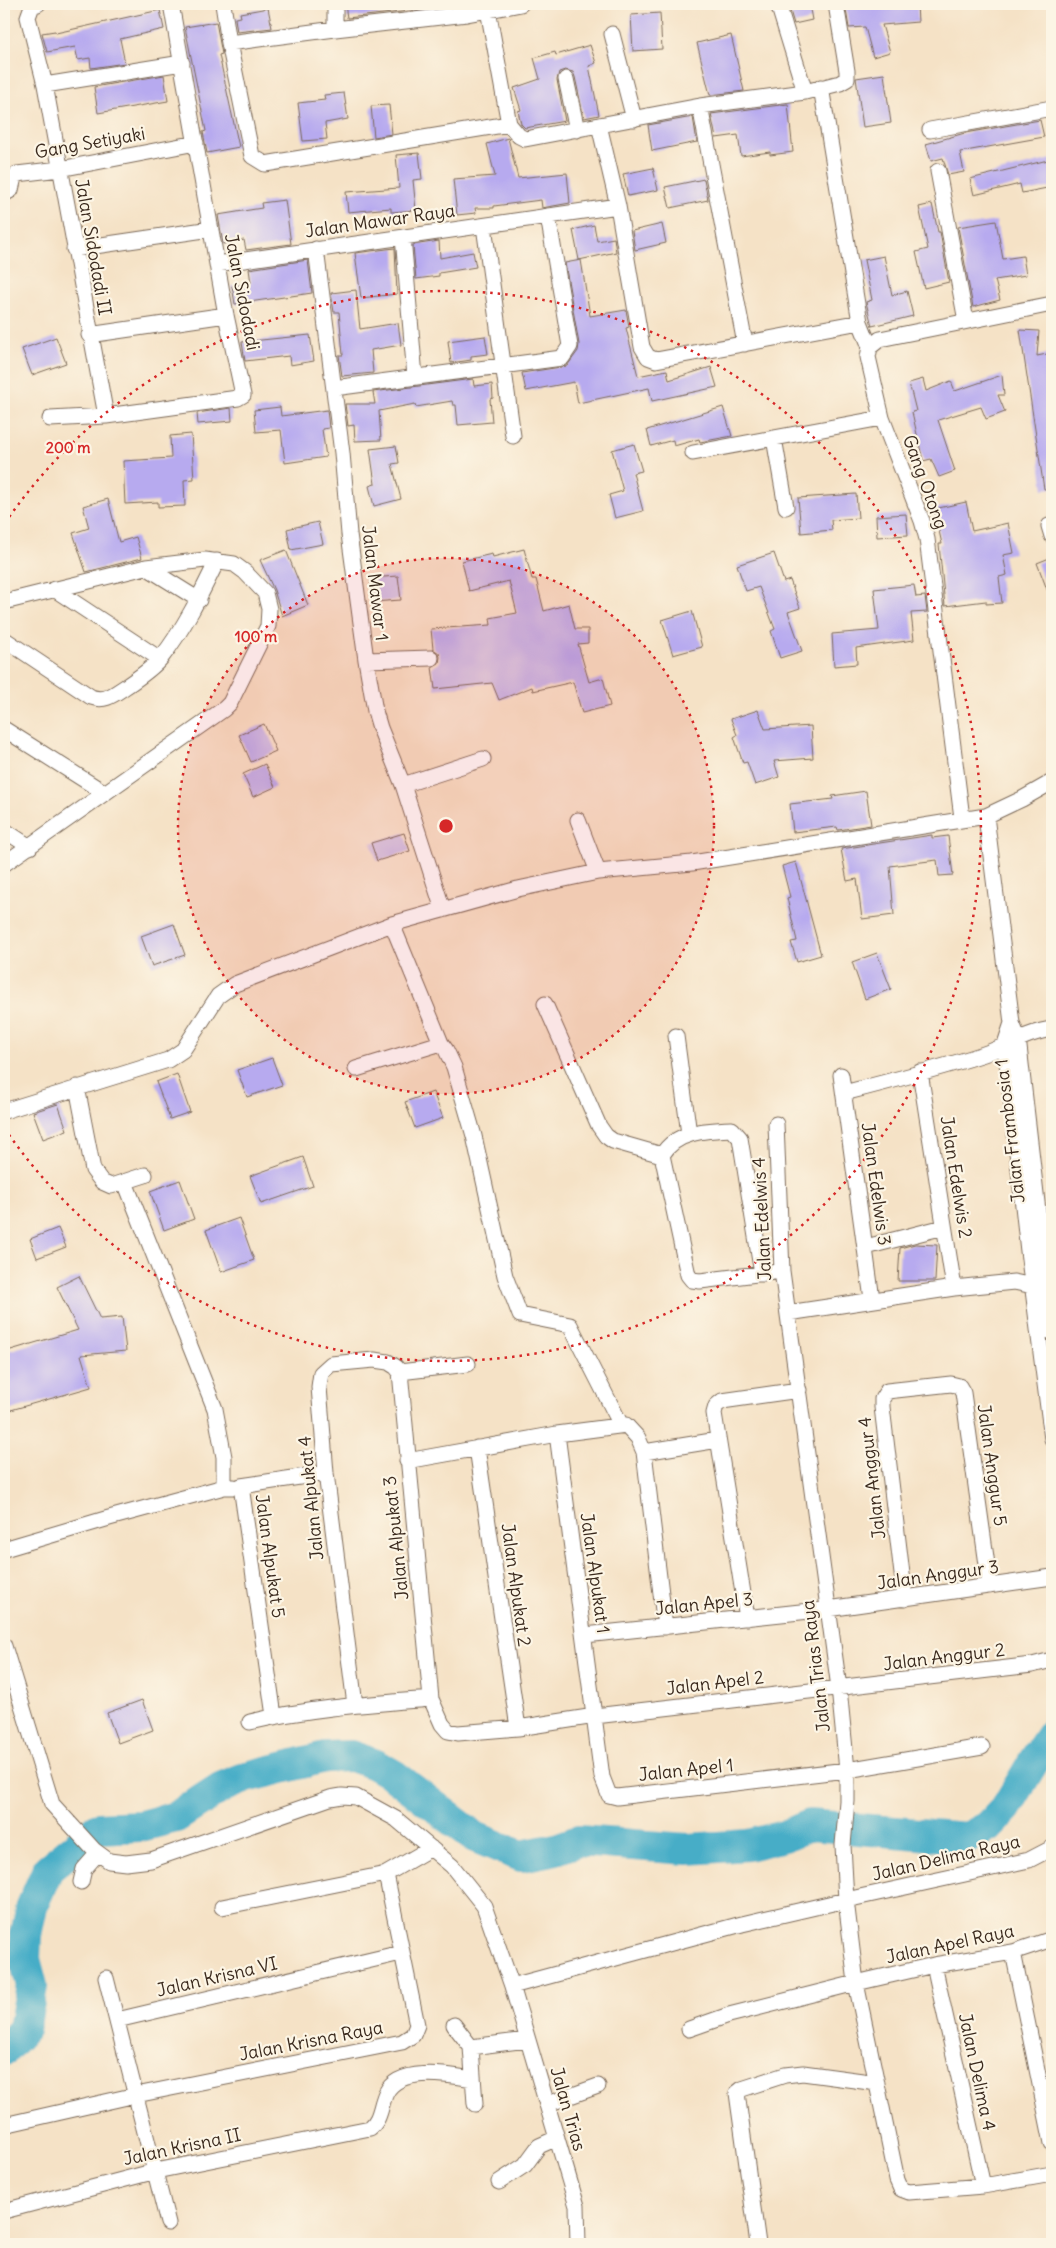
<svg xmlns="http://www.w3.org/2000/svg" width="1056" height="2248" viewBox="0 0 1056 2248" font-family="Delius,sans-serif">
	<rect width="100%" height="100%" fill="#fcf5e5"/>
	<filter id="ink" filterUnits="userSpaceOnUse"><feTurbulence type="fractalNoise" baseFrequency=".02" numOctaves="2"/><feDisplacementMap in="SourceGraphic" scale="10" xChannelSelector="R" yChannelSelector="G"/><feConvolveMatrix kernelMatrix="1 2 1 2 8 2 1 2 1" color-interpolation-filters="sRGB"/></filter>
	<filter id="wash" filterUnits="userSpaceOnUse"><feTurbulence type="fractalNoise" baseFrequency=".0096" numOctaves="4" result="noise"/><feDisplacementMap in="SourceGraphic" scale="20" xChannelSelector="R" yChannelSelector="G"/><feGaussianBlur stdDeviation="1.12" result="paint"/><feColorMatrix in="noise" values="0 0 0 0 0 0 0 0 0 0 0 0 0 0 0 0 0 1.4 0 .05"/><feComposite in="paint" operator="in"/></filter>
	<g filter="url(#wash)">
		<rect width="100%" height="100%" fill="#f5e2c6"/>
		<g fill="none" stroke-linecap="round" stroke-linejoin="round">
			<!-- river -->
			<path stroke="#47adc7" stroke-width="32" d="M 4,2050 L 24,2029 L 32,1986 L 25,1959 L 26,1935 L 32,1906 L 48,1869 L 98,1828 L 141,1826 L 176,1817 L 222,1787 L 247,1777 L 325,1757 L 351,1756 L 374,1764 L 395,1776 L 475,1837 L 521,1856 L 556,1849 L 578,1841 L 688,1849 L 748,1845 L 784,1836 L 810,1825 L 967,1838 L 988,1827 L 1006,1808 L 1035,1759 L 1052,1734"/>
		</g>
		<g id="blocks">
			<!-- building -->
			<path fill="#b7aaef" d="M 345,4 L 436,4 L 436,8 L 347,18 Z
				M 788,4 L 809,4 L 812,20 L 794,24 Z
				M 845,4 L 917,4 L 918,22 L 882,25 L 890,52 L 873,57 L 865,27 L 849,28 Z
				M 268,8 L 272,28 L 237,32 L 235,18 L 241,17 L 240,13 Z
				M 160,10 L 164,29 L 120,39 L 125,63 L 91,68 L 90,58 L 78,60 L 75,47 L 47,52 L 42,33 L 55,31 L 56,33 Z
				M 660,13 L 662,49 L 633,51 L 631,15 Z
				M 216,22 L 222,54 L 219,55 L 239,147 L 207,153 L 203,132 L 206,131 L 185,27 Z
				M 731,35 L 744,91 L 710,95 L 697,43 Z
				M 590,45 L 596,63 L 589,66 L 599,115 L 584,118 L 575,77 L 573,72 L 565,70 L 559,72 L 557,80 L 565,121 L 525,128 L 521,124 L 518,111 L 521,110 L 514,88 L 540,79 L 534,58 L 555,52 L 556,55 Z
				M 884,74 L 891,123 L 863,127 L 856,78 Z
				M 164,75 L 168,101 L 98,113 L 94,87 Z
				M 344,93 L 348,119 L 325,123 L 327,139 L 303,141 L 298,103 L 325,100 L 324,95 Z
				M 788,104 L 793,152 L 770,155 L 770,152 L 741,156 L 738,135 L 716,138 L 711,114 Z
				M 389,105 L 392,134 L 374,137 L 371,106 Z
				M 693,117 L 697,142 L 652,151 L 648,125 Z
				M 1040,120 L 1044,137 L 960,152 L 964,172 L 948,175 L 943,158 L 931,161 L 926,144 L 965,133 Z
				M 508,138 L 518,178 L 567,173 L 570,203 L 542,208 L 541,200 L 494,206 L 494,208 L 475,208 L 476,213 L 457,215 L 453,179 L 495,176 L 487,144 Z
				M 419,153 L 422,179 L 413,180 L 416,210 L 391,212 L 391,208 L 348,212 L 346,192 L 399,188 L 396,155 Z
				M 1052,159 L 1052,187 L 1022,193 L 1020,184 L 974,195 L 970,179 Z
				M 653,168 L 658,190 L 628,196 L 623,174 Z
				M 704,179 L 708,200 L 670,208 L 665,187 Z
				M 285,200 L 291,244 L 246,250 L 244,240 L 223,244 L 218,215 L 262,208 L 261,203 Z
				M 932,204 L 938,232 L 940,232 L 949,282 L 924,288 L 916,252 L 928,249 L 919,207 Z
				M 996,221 L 1003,259 L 1023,256 L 1026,275 L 995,280 L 1000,300 L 973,307 L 958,227 Z
				M 662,224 L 666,243 L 635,250 L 632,231 Z
				M 594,225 L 597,241 L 614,238 L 616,252 L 579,260 L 573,230 Z
				M 439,241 L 440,258 L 473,252 L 476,267 L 439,273 L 439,276 L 416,279 L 413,245 Z
				M 395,248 L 397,294 L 361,298 L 355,253 Z
				M 884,256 L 892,295 L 907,291 L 913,316 L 872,326 L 866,302 L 872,300 L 864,260 Z
				M 308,260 L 312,293 L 235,304 L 232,286 L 251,283 L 249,269 Z
				M 581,260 L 590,316 L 626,310 L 629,327 L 626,328 L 638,376 L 667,370 L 669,380 L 711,367 L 717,387 L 652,401 L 649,388 L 578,403 L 574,382 L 526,391 L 522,373 L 567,366 L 578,351 L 579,344 L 565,263 Z
				M 356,290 L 360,329 L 398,323 L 401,345 L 371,350 L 373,373 L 342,376 L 339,355 L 343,355 L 339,312 L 334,312 L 331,293 Z
				M 1020,330 L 1039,331 L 1037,356 L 1052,353 L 1052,488 L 1044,489 Z
				M 310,335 L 314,361 L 290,365 L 289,356 L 245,361 L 242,342 Z
				M 485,336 L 488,354 L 471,356 L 471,360 L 451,363 L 448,341 Z
				M 56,337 L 66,363 L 32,375 L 22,349 Z
				M 1002,375 L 1004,395 L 998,395 L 1005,412 L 986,419 L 981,407 L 938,420 L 955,471 L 939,477 L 931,459 L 923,461 L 912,412 L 916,411 L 909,383 L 923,379 L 926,391 L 951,381 L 955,391 Z
				M 473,379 L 474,386 L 492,384 L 493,398 L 490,399 L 492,422 L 458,425 L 456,405 L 453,405 L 452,401 L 416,407 L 415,404 L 379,411 L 381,440 L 355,441 L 354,425 L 348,426 L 345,404 L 375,404 L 373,392 Z
				M 280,407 L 281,416 L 327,410 L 329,428 L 322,429 L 326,457 L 285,463 L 281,430 L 256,432 L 254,410 Z
				M 723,407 L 732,436 L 700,442 L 699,439 L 674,446 L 673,440 L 651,446 L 647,430 Z
				M 231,408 L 232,421 L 198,424 L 197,413 Z
				M 191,434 L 194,479 L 184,480 L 185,506 L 158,507 L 158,502 L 125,504 L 123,461 L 171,458 L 170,436 Z
				M 634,444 L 642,471 L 633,473 L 643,511 L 615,518 L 609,495 L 623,491 L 612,450 Z
				M 396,446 L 399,463 L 392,464 L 401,499 L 374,506 L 369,486 L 375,484 L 370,449 Z
				M 856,494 L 858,518 L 831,520 L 832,530 L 801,533 L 798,498 Z
				M 108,499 L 119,542 L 136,537 L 142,558 L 86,572 L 73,533 L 89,528 L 83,506 Z
				M 966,502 L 972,531 L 1008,523 L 1014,553 L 1003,555 L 1007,575 L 999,577 L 1002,603 L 986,604 L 986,601 L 945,606 L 939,544 L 942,544 L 934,509 Z
				M 906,514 L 908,535 L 877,537 L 876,516 Z
				M 318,522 L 323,544 L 291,550 L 287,529 Z
				M 524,549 L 532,579 L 536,579 L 544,611 L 569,604 L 575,629 L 588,629 L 588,643 L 578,644 L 589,682 L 603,678 L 610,706 L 582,713 L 573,682 L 533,691 L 532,687 L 499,700 L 492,683 L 435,689 L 432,667 L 439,663 L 440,657 L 439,653 L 433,649 L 431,629 L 491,625 L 490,618 L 517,613 L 509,581 L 469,591 L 462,561 L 492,554 L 493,557 Z
				M 286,550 L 308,605 L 282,616 L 274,590 L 260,560 Z
				M 774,553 L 784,582 L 790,580 L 800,608 L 788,612 L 802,651 L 780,658 L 771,631 L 775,629 L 759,587 L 746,591 L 737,565 Z
				M 1052,557 L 1052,600 L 1051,600 L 1037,563 Z
				M 398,576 L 401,600 L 373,602 L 370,578 Z
				M 914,585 L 916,597 L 925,596 L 927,612 L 911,613 L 914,640 L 856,648 L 857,664 L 834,666 L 832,634 L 879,630 L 874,589 Z
				M 692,611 L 702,647 L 673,655 L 662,620 Z
				M 758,710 L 765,729 L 811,726 L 813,758 L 774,761 L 779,777 L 755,785 L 747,762 L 743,763 L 734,737 L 737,735 L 731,719 Z
				M 264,724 L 276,751 L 251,762 L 239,735 Z
				M 265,764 L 275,787 L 253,797 L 243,774 Z
				M 866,791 L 871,825 L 838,830 L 837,827 L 793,832 L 790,804 L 833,799 L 832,796 Z
				M 404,833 L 410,851 L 377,861 L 371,843 Z
				M 932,835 L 932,838 L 948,836 L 953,875 L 939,876 L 937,860 L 890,866 L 894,915 L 862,919 L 857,879 L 847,881 L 841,849 Z
				M 796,862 L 821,955 L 797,962 L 791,942 L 797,941 L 787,898 L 790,897 L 782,866 Z
				M 174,924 L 185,955 L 152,966 L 141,936 Z
				M 877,953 L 891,989 L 865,999 L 852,962 Z
				M 272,1058 L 282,1085 L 247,1097 L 237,1070 Z
				M 177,1074 L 190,1112 L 170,1119 L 156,1082 Z
				M 433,1092 L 443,1118 L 415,1128 L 405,1102 Z
				M 58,1104 L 67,1130 L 43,1139 L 33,1112 Z
				M 303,1157 L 313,1186 L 261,1204 L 250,1176 Z
				M 180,1180 L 194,1219 L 164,1230 L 150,1191 Z
				M 239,1218 L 254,1260 L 221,1272 L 206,1230 Z
				M 58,1228 L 66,1247 L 37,1258 L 30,1239 Z
				M 915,1244 L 937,1245 L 935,1281 L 898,1281 L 900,1248 Z
				M 79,1276 L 100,1319 L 122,1317 L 126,1351 L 81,1355 L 91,1387 L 4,1412 L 4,1352 L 78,1330 L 57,1287 Z
				M 142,1700 L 153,1730 L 118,1743 L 107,1713 Z"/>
		</g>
	</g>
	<g filter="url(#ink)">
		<use href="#blocks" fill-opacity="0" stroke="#7c6a59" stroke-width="1"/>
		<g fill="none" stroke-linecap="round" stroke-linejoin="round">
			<defs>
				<path id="street" d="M 38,4 L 32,6 L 28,17 L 45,85 L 106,416
					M 223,4 L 229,43 L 252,156 L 265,164 L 509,124 L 519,136 L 525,139 L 700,106 L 805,92 L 840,83 L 847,79 L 847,71 L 836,4
					M 335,4 L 335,29
					M 778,4 L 805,92
					M 488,10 L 509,124
					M 612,34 L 634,119
					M 229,43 L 335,29 L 467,14 L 521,4
					M 566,79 L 577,130
					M 45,85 L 182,63
					M 821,87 L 860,322 L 870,347
					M 700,106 L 745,344
					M 599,125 L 618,206 L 642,347 L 648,357 L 656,360 L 860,322
					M 930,130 L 1052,108
					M 938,171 L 966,321
					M 4,194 L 11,190 L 14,177 L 17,174 L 60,169 L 196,143
					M 484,226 L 513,436
					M 403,237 L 415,377
					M 74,249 L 211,229
					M 316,249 L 342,453 L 349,534 L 366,660 L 375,711 L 380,728 L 403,785 L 443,910
					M 217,264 L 618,206
					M 89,335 L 226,315
					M 334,388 L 562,358 L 570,346 L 548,216
					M 50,419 L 106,416 L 238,398 L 243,395 L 226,315 L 171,4
					M 774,438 L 786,507
					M 693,453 L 882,418
					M 1049,526 L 1052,536
					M 146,567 L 199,600
					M 54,589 L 160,659
					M 4,602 L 146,567 L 205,560 L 234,564 L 245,572 L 265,593 L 269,609 L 268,626 L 230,703 L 224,709 L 4,864
					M 4,639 L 91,697 C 105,702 113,695 125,687 C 137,679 152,669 161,658 C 184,629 201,594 217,561
					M 366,660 L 431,658
					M 4,729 L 105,793
					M 403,785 L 483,759
					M 986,816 L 1012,1023 L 1018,1038 L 1052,1332
					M 962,818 L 927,539 L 922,521 L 882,418 L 868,357 L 870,347 L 880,339 L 1052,304
					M 578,820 L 598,872
					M 4,830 L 30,847
					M 392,924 L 441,1043 L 446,1050 L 454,1067 L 474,1136 L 505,1276 L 520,1315 L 570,1325 L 621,1425
					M 545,1004 L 599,1126 L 606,1136 L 613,1141 L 662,1155
					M 1012,1023 L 1005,1044 L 1028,1251 L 1052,1439
					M 676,1036 L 689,1134
					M 356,1069 L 441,1043
					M 920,1072 L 954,1288
					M 841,1075 L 872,1299
					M 77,1087 L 93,1170 L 102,1182 L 111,1186 L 145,1175
					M 844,1093 C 891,1081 938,1069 984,1054 C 1007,1046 1028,1032 1052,1029
					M 4,1111 L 168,1060 L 183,1050 L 218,996 L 235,984 L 392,924 L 518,889 L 598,872 L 692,863 L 986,816 L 1022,799 L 1052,782
					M 125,1182 L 215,1409 L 224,1457 L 224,1487
					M 866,1247 L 944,1227
					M 762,1274 L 740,1138 L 732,1129 C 706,1130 676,1131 662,1155 L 688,1275 L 692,1280 L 700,1281 L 782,1271
					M 788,1313 L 954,1288 L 1014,1282 L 1033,1286 L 1041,1285
					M 400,1372 L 431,1699 L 442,1724 L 448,1731 L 458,1733 L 518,1728 L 595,1716 L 1032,1665 L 1052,1660
					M 400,1372 L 468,1364
					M 557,1434 L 602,1777 L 609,1795 L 617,1797 L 847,1770 L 982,1747
					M 477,1448 L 518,1728
					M 644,1452 L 718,1440
					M 407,1461 L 557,1434 L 626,1425 L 638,1438 L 644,1452 L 665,1627
					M 4,1549 L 109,1518 L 224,1487 L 234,1487
					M 905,1599 L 882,1407 L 882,1399 L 887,1391 L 951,1384 L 959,1386 L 963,1393 L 990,1586
					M 747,1618 L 714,1413 L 716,1406 L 722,1401 L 799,1390
					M 585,1635 L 828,1609 L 1052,1577
					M 4,1646 L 52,1804 L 94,1850 L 109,1861 L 126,1863 L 151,1860 L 330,1798 L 342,1796 L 356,1797 L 396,1819 L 452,1866 L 484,1906 L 512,1986 L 577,2206 L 578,2244
					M 355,1705 L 326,1473 L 319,1387 L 321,1373 L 331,1364 L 374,1360 L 388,1362 L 396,1367 L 400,1372
					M 274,1716 L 241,1486 L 326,1473
					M 250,1722 C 309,1708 370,1704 431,1699
					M 1052,1848 L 1029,1860 L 846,1900 L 856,1983 L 897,2180 L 901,2189 L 909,2192 L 983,2186 L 1052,2174
					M 81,1882 L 84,1869 L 98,1853
					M 222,1907 L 386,1874
					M 1013,1952 L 1052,2143
					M 934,1965 L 983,2186
					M 106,1978 L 168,2223
					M 512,1986 L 742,1924 L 846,1900 L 843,1845 L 847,1801 L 847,1770 L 839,1688 L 782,1271 L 776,1124
					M 117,2020 L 401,1953
					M 454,2025 L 471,2047 L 475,2104
					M 689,2029 L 729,2015 L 856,1983 L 934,1965 L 1013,1952 L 1052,1939
					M 471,2047 L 527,2040
					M 548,2104 L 598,2086
					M 4,2125 L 136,2095 L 402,2042 L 413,2035 L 417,2025 L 386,1874 L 431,1848
					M 499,2182 L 525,2165 L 539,2146 L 557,2138
					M 4,2211 L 156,2171 L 370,2128 C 381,2119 380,2106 386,2093 C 399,2066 448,2075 473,2079
					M 758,2244 L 737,2093 L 742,2089 L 785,2075 L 803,2073 L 877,2083"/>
			</defs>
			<!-- street casing -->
			<use href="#street" stroke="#7c6a59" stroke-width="17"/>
			<!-- street -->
			<use href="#street" stroke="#fff" stroke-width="15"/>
		</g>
	</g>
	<!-- distance rings -->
	<circle cx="446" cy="826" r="268" fill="#d62828" fill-opacity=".12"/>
	<g fill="none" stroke="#d62828" stroke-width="2.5" stroke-dasharray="2.5 5">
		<circle cx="446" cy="826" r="268"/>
		<path d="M5 523A535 535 0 1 1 5 1129"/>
	</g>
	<g text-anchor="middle" stroke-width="4.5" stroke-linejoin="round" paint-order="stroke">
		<!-- street labels -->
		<g font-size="18" fill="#3b2a1e" stroke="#fcf5e5">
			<text transform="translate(90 143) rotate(-10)" y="6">Gang Setiyaki</text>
			<text transform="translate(380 221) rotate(-8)" y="6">Jalan Mawar Raya</text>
			<text transform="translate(93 247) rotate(80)" y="6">Jalan Sidodadi II</text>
			<text transform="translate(242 292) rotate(79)" y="6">Jalan Sidodadi</text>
			<text transform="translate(925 482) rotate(70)" y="6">Gang Otong</text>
			<text transform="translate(375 583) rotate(83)" y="6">Jalan Mawar 1</text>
			<text transform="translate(1010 1131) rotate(-97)" y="6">Jalan Frambosia 1</text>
			<text transform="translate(956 1177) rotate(81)" y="6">Jalan Edelwis 2</text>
			<text transform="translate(876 1184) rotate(82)" y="6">Jalan Edelwis 3</text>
			<text transform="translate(762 1219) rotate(-93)" y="6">Jalan Edelwis 4</text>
			<text transform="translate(992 1465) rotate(82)" y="6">Jalan Anggur 5</text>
			<text transform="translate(872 1478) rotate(-97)" y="6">Jalan Anggur 4</text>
			<text transform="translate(311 1498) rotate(-96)" y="6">Jalan Alpukat 4</text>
			<text transform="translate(396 1538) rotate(-96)" y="6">Jalan Alpukat 3</text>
			<text transform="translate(270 1556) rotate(82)" y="6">Jalan Alpukat 5</text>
			<text transform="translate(595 1573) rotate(82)" y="6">Jalan Alpukat 1</text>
			<text transform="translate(938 1575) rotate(-8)" y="6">Jalan Anggur 3</text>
			<text transform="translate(516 1585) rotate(82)" y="6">Jalan Alpukat 2</text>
			<text transform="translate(704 1604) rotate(-6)" y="6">Jalan Apel 3</text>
			<text transform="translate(944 1657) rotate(-7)" y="6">Jalan Anggur 2</text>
			<text transform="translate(816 1666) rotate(-97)" y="6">Jalan Trias Raya</text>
			<text transform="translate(715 1683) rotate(-7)" y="6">Jalan Apel 2</text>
			<text transform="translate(686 1770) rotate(-6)" y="6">Jalan Apel 1</text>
			<text transform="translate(946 1858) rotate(-13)" y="6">Jalan Delima Raya</text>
			<text transform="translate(950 1944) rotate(-12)" y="6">Jalan Apel Raya</text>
			<text transform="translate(217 1977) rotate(-13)" y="6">Jalan Krisna VI</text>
			<text transform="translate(311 2041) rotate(-11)" y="6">Jalan Krisna Raya</text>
			<text transform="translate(977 2072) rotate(78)" y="6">Jalan Delima 4</text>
			<text transform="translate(568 2109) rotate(74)" y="6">Jalan Trias</text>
			<text transform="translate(182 2147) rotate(-12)" y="6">Jalan Krisna II</text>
		</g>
	</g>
	<circle cx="446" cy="826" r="8" fill="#d62828" stroke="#fcf5e5" stroke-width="2.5"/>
	<g font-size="15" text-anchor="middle" font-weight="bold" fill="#d62828" stroke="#fcf5e5" stroke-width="4.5" stroke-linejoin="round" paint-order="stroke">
		<text x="68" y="453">200 m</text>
		<text x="256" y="642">100 m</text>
	</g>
	<!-- margin -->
	<rect width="1056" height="2248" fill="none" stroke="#fcf5e5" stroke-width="20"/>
</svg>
